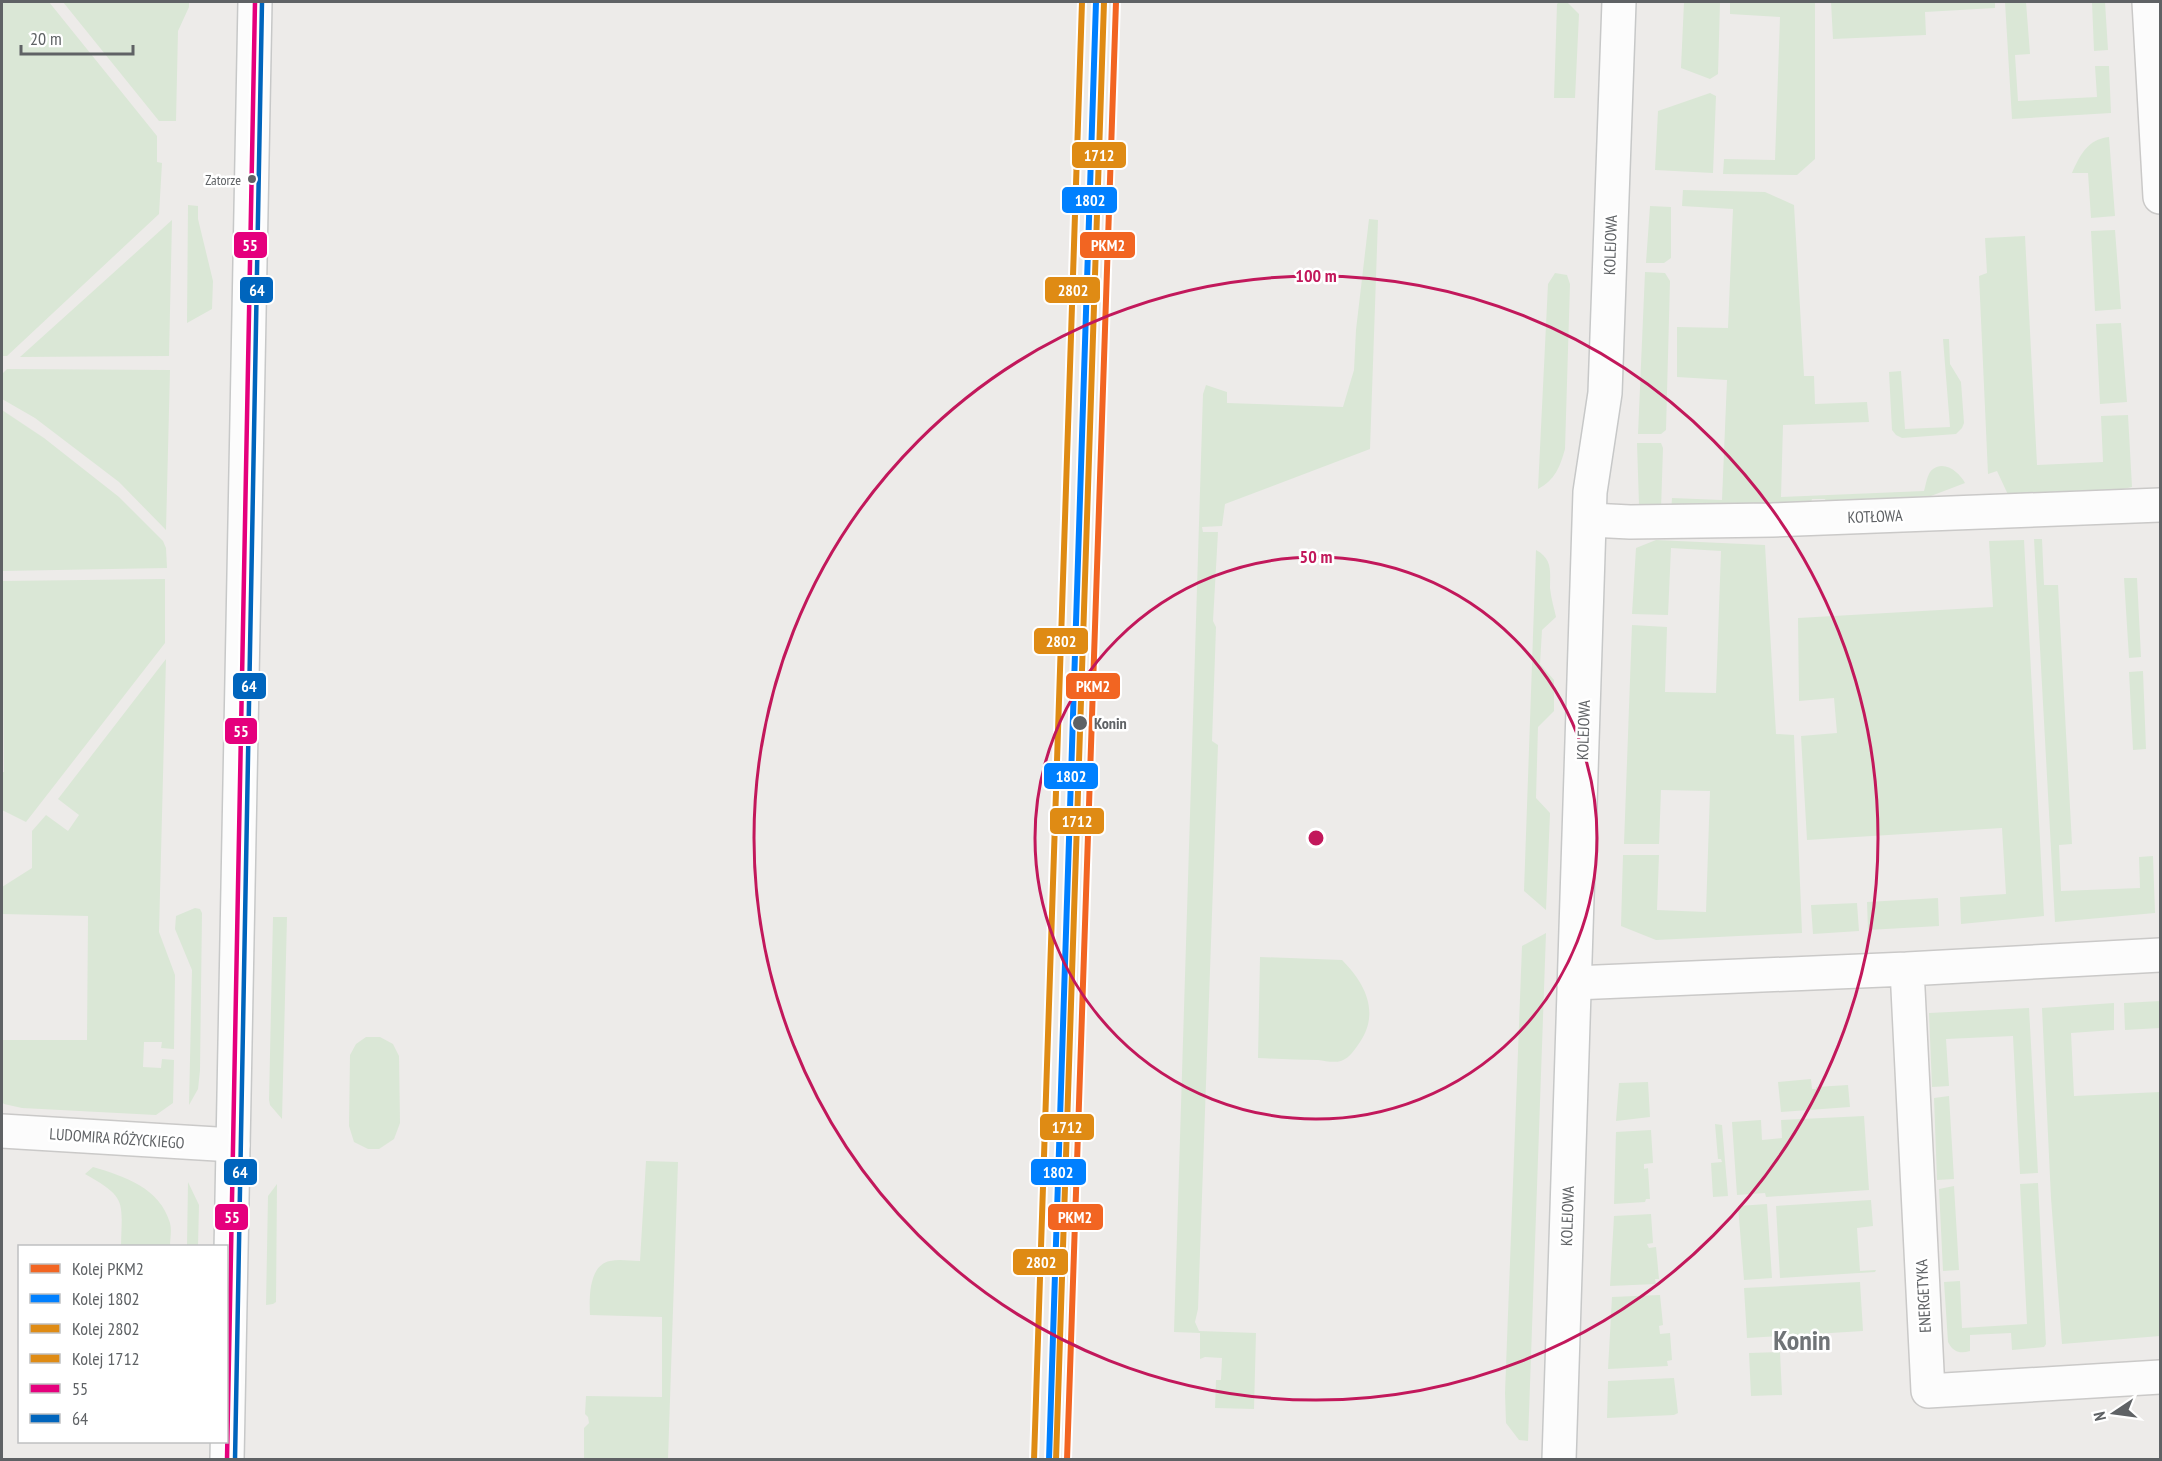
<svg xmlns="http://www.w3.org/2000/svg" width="2162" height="1461" viewBox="0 0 2162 1461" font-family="'PT Sans Narrow',sans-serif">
	<rect width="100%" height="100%" fill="#edebe9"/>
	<!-- green -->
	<path fill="#dae7d6" d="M 2,2 L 49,2 L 157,136 L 157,162 L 162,163 L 159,214 L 7,356 L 2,356 Z
		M 63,2 L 189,2 L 189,7 L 178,31 L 176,121 L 159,121 Z
		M 1559,2 L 1567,2 L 1579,14 L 1575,98 L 1554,98 L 1557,4 Z
		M 1684,2 L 1720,2 L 1718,74 L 1710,79 L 1681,68 Z
		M 1730,2 L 1815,2 L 1815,159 L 1797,175 L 1723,174 L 1724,159 L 1775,160 L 1780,17 L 1730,14 Z
		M 1831,2 L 1995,2 L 1995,8 L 1925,12 L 1926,35 L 1833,39 Z
		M 2005,2 L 2026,2 L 2030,54 L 2015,55 L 2018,101 L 2097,97 L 2095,66 L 2109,66 L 2111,113 L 2012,119 Z
		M 2092,2 L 2105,2 L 2108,50 L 2094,51 Z
		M 1710,93 L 1716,96 L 1713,173 L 1655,170 L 1658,111 Z
		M 2109,137 L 2115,216 L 2091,218 L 2088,173 L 2072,173 C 2080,155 2088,139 2109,137 Z
		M 1683,190 L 1765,192 L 1794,205 L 1804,376 L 1814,376 L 1815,404 L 1867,402 L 1869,422 L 1783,425 L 1781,497 L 1924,491 C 1926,485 1927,473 1933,469 C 1945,460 1960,473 1965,483 L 1923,499 L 1826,502 L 1825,499 L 1812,499 L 1811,503 L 1766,506 L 1744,503 L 1743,514 L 1671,512 L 1672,498 L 1722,500 L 1727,380 L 1677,377 L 1677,327 L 1728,328 L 1733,209 L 1682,206 Z
		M 188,205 L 198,206 L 198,219 L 213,281 L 212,309 L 187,323 Z
		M 1650,206 L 1671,207 L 1671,258 L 1664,263 L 1646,263 Z
		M 1369,219 L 1378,220 L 1370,449 L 1225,504 L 1222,526 L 1202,527 L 1203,532 L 1218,532 L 1213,621 L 1216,627 L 1212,741 L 1218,745 L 1198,1309 L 1195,1322 L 1199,1331 L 1256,1333 L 1254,1409 L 1215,1408 L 1216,1380 L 1221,1380 L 1222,1358 L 1205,1357 L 1200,1359 L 1200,1333 L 1174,1332 L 1203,394 L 1206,385 L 1227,392 L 1227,403 L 1343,407 L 1354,370 L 1356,330 Z
		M 172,220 L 169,356 L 20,357 Z
		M 2115,230 L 2121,309 L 2095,311 L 2091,231 Z
		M 2025,236 L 2037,465 L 2103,462 L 2101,416 L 2128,415 L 2132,487 L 2119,490 L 2010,499 L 1997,471 L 1988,474 L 1979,276 L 1987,273 L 1985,238 Z
		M 1645,272 L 1665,273 L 1670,281 L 1666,430 L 1661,434 L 1638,434 Z
		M 1555,273 L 1567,275 L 1570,284 L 1565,449 C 1560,467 1555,480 1538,489 L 1548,284 Z
		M 2121,323 L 2127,402 L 2100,404 L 2096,324 Z
		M 1943,339 L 1949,339 L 1950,364 L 1961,382 L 1964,423 L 1962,428 L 1956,434 L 1902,438 L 1896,435 L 1892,430 L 1889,372 L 1901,371 L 1905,429 L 1950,427 Z
		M 7,369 L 170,370 L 166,530 L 119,482 L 35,418 L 2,399 L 2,374 Z
		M 2,410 L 44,438 L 119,497 L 163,541 L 166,548 L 167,568 L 2,571 Z
		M 1637,443 L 1661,443 L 1663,448 L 1661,510 L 1645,508 L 1639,505 Z
		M 2034,539 L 2042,539 L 2044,585 L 2058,585 L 2072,844 L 2059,845 L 2061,891 L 2140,888 L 2139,857 L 2153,856 L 2155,913 L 2055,922 Z
		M 1656,540 L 1765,545 L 1776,734 L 1794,735 L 1802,933 L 1656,940 L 1621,926 L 1623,855 L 1659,855 L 1657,910 L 1706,912 L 1710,791 L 1661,790 L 1659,844 L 1624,844 L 1632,625 L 1667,627 L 1665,692 L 1716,693 L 1721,551 L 1671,548 L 1668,615 L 1632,614 L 1636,548 Z
		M 2024,540 L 2044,916 L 1961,924 L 1960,897 L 2006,894 L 2002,828 L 1807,840 L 1801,736 L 1837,733 L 1834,698 L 1799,701 L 1798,618 L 1993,607 L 1989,541 Z
		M 1536,550 C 1553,559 1550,572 1550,588 C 1551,598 1554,608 1556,617 L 1542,630 L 1540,664 L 1554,680 L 1554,711 L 1538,727 L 1536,798 L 1550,813 L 1546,910 L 1524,891 Z
		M 2124,578 L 2137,578 L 2141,657 L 2129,658 Z
		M 165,579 L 165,643 L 26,822 L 2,810 L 2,772 L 4,772 L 2,581 Z
		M 166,659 L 159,932 L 175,975 L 174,1049 L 161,1048 L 162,1042 L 144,1042 L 143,1067 L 161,1068 L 162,1059 L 174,1060 L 173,1103 L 156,1115 L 22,1108 L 4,1104 L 2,1102 L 2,1040 L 87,1040 L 88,916 L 2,914 L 2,887 L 32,868 L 32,831 L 46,815 L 68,831 L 79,815 L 58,799 Z
		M 2143,671 L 2146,749 L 2133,750 L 2129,672 Z
		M 1938,898 L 1939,926 L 1868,930 L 1867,902 Z
		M 1857,903 L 1859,931 L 1813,934 L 1811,905 Z
		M 195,908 L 200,909 L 202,913 L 200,1070 L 198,1089 L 189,1105 L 192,970 L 175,929 L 176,916 Z
		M 273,917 L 287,917 L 282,1119 L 270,1105 L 269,1100 Z
		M 1546,933 L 1528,1441 L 1519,1440 L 1506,1423 L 1505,1393 L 1522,946 Z
		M 1260,957 L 1342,960 C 1365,983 1380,1012 1360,1042 C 1355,1049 1350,1058 1341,1061 C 1334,1063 1325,1061 1318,1060 C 1298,1060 1278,1059 1258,1058 Z
		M 2160,1001 L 2160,1028 L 2125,1030 L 2124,1003 Z
		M 2114,1003 L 2114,1030 L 2071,1033 L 2074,1096 L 2160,1092 L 2160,1336 L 2062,1344 L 2051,1198 L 2042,1008 Z
		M 2029,1008 L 2038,1173 L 2020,1174 L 2013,1036 L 1946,1039 L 1949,1086 L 1932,1087 L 1929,1013 Z
		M 366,1037 L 380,1037 L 393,1044 L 399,1056 L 400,1123 L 394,1139 L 379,1149 L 368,1149 L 354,1142 L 349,1126 L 350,1055 L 356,1044 Z
		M 1811,1079 L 1812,1089 L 1816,1089 L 1816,1087 L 1848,1085 L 1850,1107 L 1781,1112 L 1778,1082 Z
		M 1648,1082 L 1650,1117 L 1616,1121 L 1619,1083 Z
		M 1949,1096 L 1954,1179 L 1937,1180 L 1934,1098 Z
		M 1864,1116 L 1869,1190 L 1766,1197 L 1765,1193 L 1737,1195 L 1732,1122 L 1761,1120 L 1762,1140 L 1782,1138 L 1781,1120 Z
		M 1715,1124 L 1722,1125 L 1728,1196 L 1713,1197 L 1711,1163 L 1722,1162 L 1721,1159 L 1718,1159 Z
		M 1651,1130 L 1653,1163 L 1644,1164 L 1644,1169 L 1648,1168 L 1650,1199 L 1646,1199 L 1645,1202 L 1614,1204 L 1616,1132 Z
		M 646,1161 L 678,1162 L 668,1459 L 584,1459 L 584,1428 L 589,1423 L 588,1417 L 585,1414 L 586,1396 L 662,1397 L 662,1317 L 590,1315 C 589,1297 589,1265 610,1261 C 620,1259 630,1261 640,1261 Z
		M 93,1167 C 124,1176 160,1188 170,1223 C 172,1230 170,1239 170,1246 L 121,1246 C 122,1200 127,1198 85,1174 Z
		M 188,1182 L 199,1205 L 198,1246 L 187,1246 Z
		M 2038,1183 L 2046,1344 L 2044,1347 L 2012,1350 L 2011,1333 L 1970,1335 L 1970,1351 C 1960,1354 1953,1352 1948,1342 L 1944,1282 L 1960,1281 L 1962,1328 L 2027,1324 L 2020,1184 Z
		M 277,1184 L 276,1302 L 273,1304 L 266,1305 L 268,1196 Z
		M 1954,1186 L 1959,1270 L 1943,1271 L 1939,1189 Z
		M 1871,1200 L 1873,1226 L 1857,1228 L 1860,1271 L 1876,1270 L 1875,1272 L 1780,1278 L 1776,1206 Z
		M 1767,1204 L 1772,1278 L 1744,1280 L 1738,1206 Z
		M 1651,1214 L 1653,1243 L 1647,1244 L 1649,1248 L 1656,1247 L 1659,1279 L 1655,1279 L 1656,1284 L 1610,1286 L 1614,1216 Z
		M 1860,1282 L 1863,1331 L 1747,1338 L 1744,1288 Z
		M 1660,1295 L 1663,1325 L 1659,1326 L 1660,1334 L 1670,1333 L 1672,1360 L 1667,1361 L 1668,1366 L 1608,1369 L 1612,1297 Z
		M 1780,1352 L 1782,1395 L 1751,1396 L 1749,1353 Z
		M 1674,1378 L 1678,1413 L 1674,1415 L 1607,1418 L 1608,1381 Z"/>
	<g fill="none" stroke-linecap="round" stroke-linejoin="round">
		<defs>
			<path id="street" d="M 2149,2 L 2160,197
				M 1590,520 L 1630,522 L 1772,520 L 2160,505
				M 1907,969 L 1928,1391 L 2160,1377
				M 1574,983 L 1907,969 L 2160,955
				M 2,1131 L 233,1145"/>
			<path id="secondary" d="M 227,1460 L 255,2
				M 1559,1460 L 1590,492 L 1605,393 L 1619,2"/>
		</defs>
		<!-- street casing -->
		<use href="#street" stroke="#cac9c8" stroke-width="36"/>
		<!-- secondary casing -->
		<use href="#secondary" stroke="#c7c8c8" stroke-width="36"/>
		<!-- street -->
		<use href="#street" stroke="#fcfcfc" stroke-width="33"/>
		<!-- secondary -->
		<use href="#secondary" stroke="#fcfcfc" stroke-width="33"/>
		<defs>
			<path id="bus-1" d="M 227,1460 L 255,2"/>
			<path id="bus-2" d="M 235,1460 L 262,2"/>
		</defs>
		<!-- bus-1 casing -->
		<use href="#bus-1" stroke="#fff" stroke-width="9"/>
		<!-- bus-2 casing -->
		<use href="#bus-2" stroke="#fff" stroke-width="9"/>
		<!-- bus-1 -->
		<use href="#bus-1" stroke="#e5007d" stroke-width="4.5"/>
		<!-- bus-2 -->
		<use href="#bus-2" stroke="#0065bd" stroke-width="4.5"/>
		<defs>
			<path id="rail-1" d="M 1067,1460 L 1116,2"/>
			<path id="rail-2" d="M 1049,1460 L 1096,2"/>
			<path id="rail-3" d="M 1034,1460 L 1082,2"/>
			<path id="rail-4" d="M 1056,1460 L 1104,2"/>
		</defs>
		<!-- rail-1 casing -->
		<use href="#rail-1" stroke="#fff" stroke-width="10"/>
		<!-- rail-2 casing -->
		<use href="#rail-2" stroke="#fff" stroke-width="10"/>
		<!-- rail-3 casing -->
		<use href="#rail-3" stroke="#fff" stroke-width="10"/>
		<!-- rail-4 casing -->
		<use href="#rail-4" stroke="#fff" stroke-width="10"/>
		<!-- rail-1 -->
		<use href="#rail-1" stroke="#f26522" stroke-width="6"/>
		<!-- rail-2 -->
		<use href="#rail-2" stroke="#0080ff" stroke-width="6"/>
		<!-- rail-3 -->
		<use href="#rail-3" stroke="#df8b14" stroke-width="6"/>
		<!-- rail-4 -->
		<use href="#rail-4" stroke="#df8b14" stroke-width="6"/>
	</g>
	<!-- distance rings -->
	<g fill="none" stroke="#c2185b" stroke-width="3">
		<circle cx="1316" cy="838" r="281"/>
		<circle cx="1316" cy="838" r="562"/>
	</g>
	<!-- markers -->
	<g fill="#5f6265" stroke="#fff" stroke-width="2">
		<circle cx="252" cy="179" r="5"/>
		<circle cx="1080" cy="723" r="8"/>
	</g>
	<g text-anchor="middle" stroke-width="5" stroke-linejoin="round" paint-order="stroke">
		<!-- bus labels -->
		<g font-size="14" fill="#5f6265" stroke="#fff" text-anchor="end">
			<text x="241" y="185">Zatorze</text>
		</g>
		<!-- street labels -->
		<g font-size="16" fill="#5f6265" stroke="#fff">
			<text transform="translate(1610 245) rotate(-88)" y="6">KOLEJOWA</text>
			<text transform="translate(1875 516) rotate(-2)" y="6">KOTŁOWA</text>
			<text transform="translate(1583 730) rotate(-88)" y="6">KOLEJOWA</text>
			<text transform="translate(117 1138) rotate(4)" y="6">LUDOMIRA RÓŻYCKIEGO</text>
			<text transform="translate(1567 1216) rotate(-88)" y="6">KOLEJOWA</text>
			<text transform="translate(1923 1296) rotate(-93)" y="6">ENERGETYKA</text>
		</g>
		<!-- stop labels -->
		<g font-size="16" font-weight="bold" fill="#5f6265" stroke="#fff" text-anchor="start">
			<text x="1094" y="729">Konin</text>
		</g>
		<!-- town labels -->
		<g font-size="28" font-weight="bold" fill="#707477" stroke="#fff">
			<text x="1802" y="1350">Konin</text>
		</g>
	</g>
	<circle cx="1316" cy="838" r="9" fill="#c2185b" stroke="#fff" stroke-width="3"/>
	<g font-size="18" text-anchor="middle" font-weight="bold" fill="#c2185b" stroke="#fff" stroke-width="5" stroke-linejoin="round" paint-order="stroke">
		<text x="1316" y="282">100 m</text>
		<text x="1316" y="563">50 m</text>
	</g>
	<g stroke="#fff" stroke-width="2">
		<rect x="1071" y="141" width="56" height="28" rx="6" fill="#df8b14"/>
		<rect x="1061" y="186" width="57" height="28" rx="6" fill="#0080ff"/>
		<rect x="233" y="231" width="35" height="28" rx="6" fill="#e5007d"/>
		<rect x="1079" y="231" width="57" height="28" rx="6" fill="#f26522"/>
		<rect x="1044" y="276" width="57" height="28" rx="6" fill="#df8b14"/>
		<rect x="239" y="276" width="35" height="28" rx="6" fill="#0065bd"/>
		<rect x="1033" y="627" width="56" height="28" rx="6" fill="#df8b14"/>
		<rect x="232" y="672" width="35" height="28" rx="6" fill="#0065bd"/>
		<rect x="1065" y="672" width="56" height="28" rx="6" fill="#f26522"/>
		<rect x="224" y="717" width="34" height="28" rx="6" fill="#e5007d"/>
		<rect x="1043" y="762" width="56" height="28" rx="6" fill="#0080ff"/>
		<rect x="1049" y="807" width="56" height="28" rx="6" fill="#df8b14"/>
		<rect x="1039" y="1113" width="56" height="28" rx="6" fill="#df8b14"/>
		<rect x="223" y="1158" width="35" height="28" rx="6" fill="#0065bd"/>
		<rect x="1030" y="1158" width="57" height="28" rx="6" fill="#0080ff"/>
		<rect x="214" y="1203" width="35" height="28" rx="6" fill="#e5007d"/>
		<rect x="1047" y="1203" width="57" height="28" rx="6" fill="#f26522"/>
		<rect x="1012" y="1248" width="57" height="28" rx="6" fill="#df8b14"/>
	</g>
	<g font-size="16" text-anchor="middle" font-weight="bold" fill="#fff">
		<text x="1099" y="161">1712</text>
		<text x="1090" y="206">1802</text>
		<text x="250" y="251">55</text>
		<text x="1108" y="251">PKM2</text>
		<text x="1073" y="296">2802</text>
		<text x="257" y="296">64</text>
		<text x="1061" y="647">2802</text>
		<text x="249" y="692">64</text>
		<text x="1093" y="692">PKM2</text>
		<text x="241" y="737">55</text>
		<text x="1071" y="782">1802</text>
		<text x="1077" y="827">1712</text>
		<text x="1067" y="1133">1712</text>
		<text x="240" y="1178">64</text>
		<text x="1058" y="1178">1802</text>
		<text x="232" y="1223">55</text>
		<text x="1075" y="1223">PKM2</text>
		<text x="1041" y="1268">2802</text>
	</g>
	<!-- border -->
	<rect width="2162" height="1461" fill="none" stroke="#5f6265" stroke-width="6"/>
	<!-- legend -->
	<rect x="18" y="1245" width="210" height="198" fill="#ffffff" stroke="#bfc0c1" stroke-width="1.5"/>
	<rect x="30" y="1264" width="30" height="9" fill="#f26522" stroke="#bfc0c1" stroke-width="1.5"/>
	<text x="72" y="1275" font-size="18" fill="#5f6265">Kolej PKM2</text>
	<rect x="30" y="1294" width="30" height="9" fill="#0080ff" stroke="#bfc0c1" stroke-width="1.5"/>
	<text x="72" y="1305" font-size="18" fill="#5f6265">Kolej 1802</text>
	<rect x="30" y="1324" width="30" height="9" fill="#df8b14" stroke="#bfc0c1" stroke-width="1.5"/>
	<text x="72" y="1335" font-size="18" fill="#5f6265">Kolej 2802</text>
	<rect x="30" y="1354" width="30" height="9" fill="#df8b14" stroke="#bfc0c1" stroke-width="1.5"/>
	<text x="72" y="1365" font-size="18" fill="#5f6265">Kolej 1712</text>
	<rect x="30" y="1384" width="30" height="9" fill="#e5007d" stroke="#bfc0c1" stroke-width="1.5"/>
	<text x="72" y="1395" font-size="18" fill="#5f6265">55</text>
	<rect x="30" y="1414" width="30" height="9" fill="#0065bd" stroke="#bfc0c1" stroke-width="1.5"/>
	<text x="72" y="1425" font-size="18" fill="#5f6265">64</text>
	<!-- north arrow -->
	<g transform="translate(2114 1413) rotate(257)" stroke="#ffffff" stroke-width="4.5" paint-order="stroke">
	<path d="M0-4.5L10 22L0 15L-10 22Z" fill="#5f6265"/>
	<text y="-9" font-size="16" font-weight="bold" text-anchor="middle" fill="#5f6265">N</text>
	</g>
	<!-- scale -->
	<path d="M21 45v9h112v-9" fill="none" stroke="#5f6265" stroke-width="3"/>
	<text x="30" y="45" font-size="18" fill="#5f6265" stroke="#ffffff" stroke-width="4.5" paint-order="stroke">20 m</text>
</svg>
